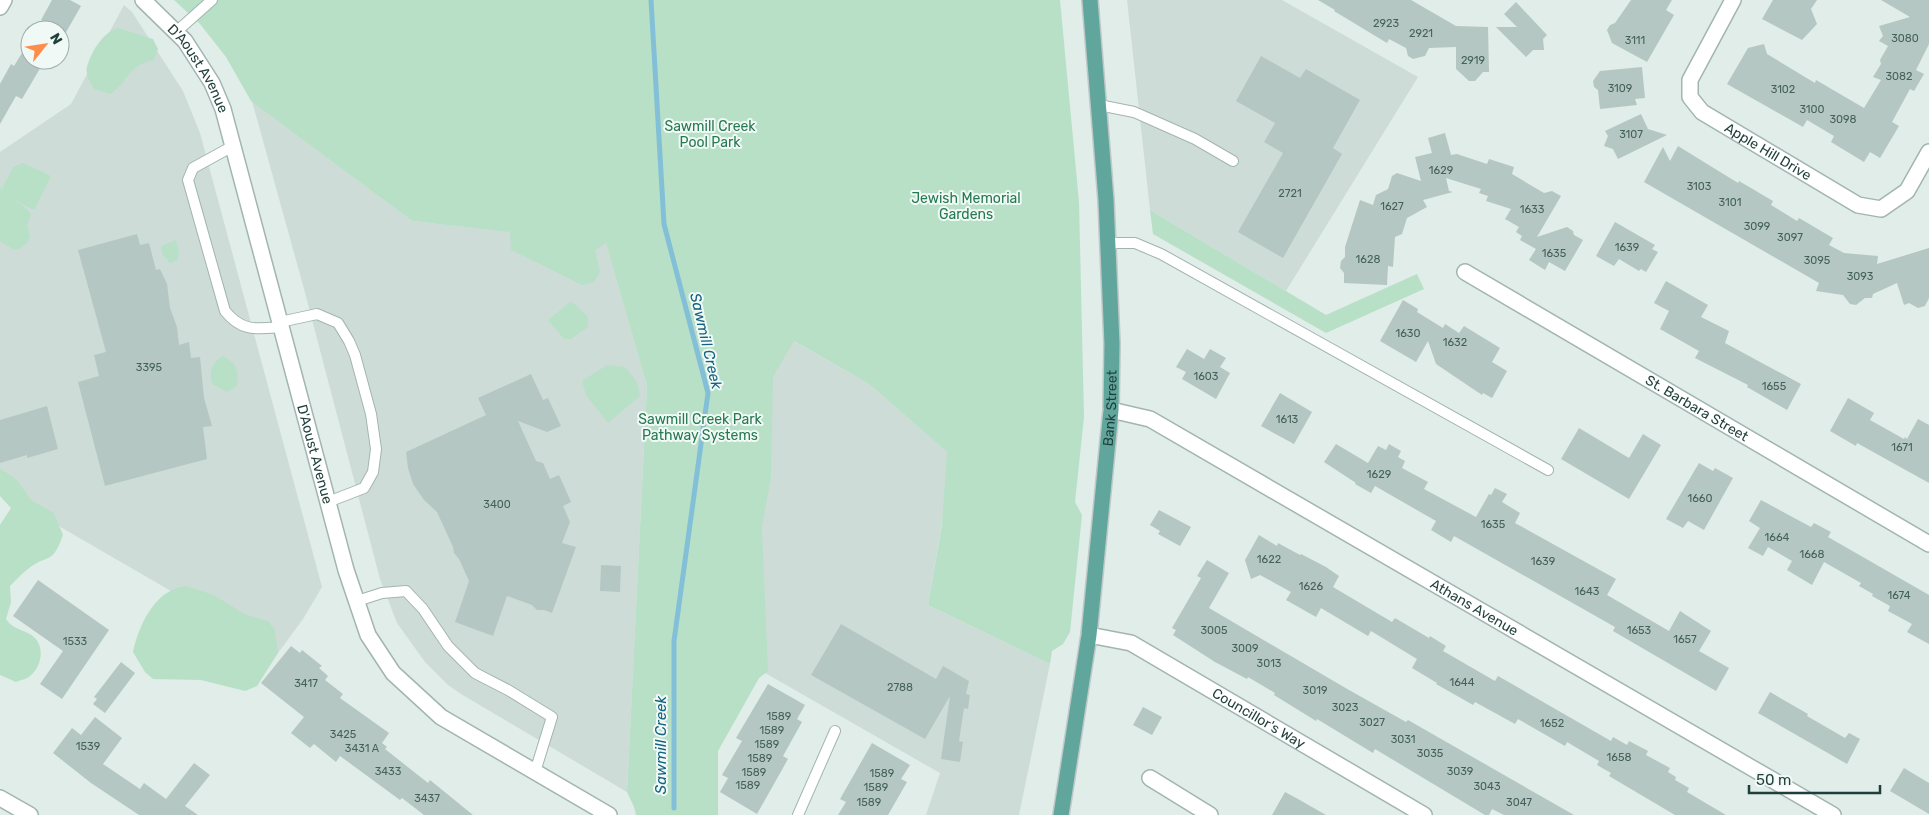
<svg xmlns="http://www.w3.org/2000/svg" width="1929" height="815" viewBox="0 0 1929 815" font-family="Rubik,sans-serif">
	<rect width="100%" height="100%" fill="#e0ede8"/>
	<!-- built -->
	<path fill="#cedcd8" d="M 1127,0 L 1282,0 L 1418,77 L 1286,291 L 1150,210 Z
		M 124,5 L 132,12 L 183,91 L 200,133 L 322,587 L 303,619 L 278,653 L 0,492 L 0,152 L 71,104 Z
		M 252,101 L 412,221 L 606,242 L 647,386 L 627,792 L 461,694 L 448,685 L 425,662 L 397,623 L 380,579 L 304,289 Z
		M 725,302 L 869,384 L 953,457 L 928,605 L 1050,664 L 1019,815 L 926,815 L 940,773 L 718,646 Z"/>
	<!-- green -->
	<path fill="#b7e0c7" d="M 174,0 L 1060,0 L 1079,202 L 1084,417 L 1075,502 L 1082,515 L 1070,632 L 1063,644 L 1052,651 L 1050,664 L 928,605 L 942,524 L 947,452 L 869,384 L 794,341 L 773,377 L 771,477 L 762,527 L 768,671 L 759,678 L 718,751 L 718,815 L 636,815 L 634,807 L 627,792 L 647,386 L 606,243 L 595,250 L 600,272 L 594,282 L 582,285 L 511,250 L 510,232 L 412,221 L 251,101 L 226,57 L 200,24 Z
		M 118,28 L 153,39 L 158,49 L 154,60 C 126,66 131,80 110,94 L 94,89 C 90,82 85,74 87,67 C 91,52 103,32 118,28 Z
		M 23,163 L 51,176 L 34,210 L 5,195 L 22,205 L 31,214 L 27,225 L 30,236 L 28,242 L 19,249 L 14,250 L 0,241 L 0,187 L 2,189 L 13,167 Z
		M 1150,210 L 1326,315 L 1417,274 L 1424,289 L 1326,333 L 1153,234 Z
		M 176,240 L 179,254 L 177,260 L 170,263 L 162,254 L 161,246 Z
		M 570,302 L 576,305 L 588,317 L 588,327 L 571,339 L 564,339 L 548,320 Z
		M 222,356 C 237,363 239,369 237,386 L 227,392 L 212,384 C 209,371 211,365 222,356 Z
		M 607,365 L 625,367 L 637,382 L 640,396 L 608,423 L 586,395 L 582,381 Z
		M 0,468 L 17,480 L 31,500 L 54,513 L 63,535 C 52,566 48,553 28,569 C 21,574 16,580 10,586 L 11,602 L 6,619 C 14,631 26,629 35,638 C 45,649 41,667 30,676 C 27,679 20,680 16,682 L 0,675 L 0,525 L 11,508 L 0,496 Z
		M 187,586 L 214,595 L 244,614 L 268,621 L 275,630 L 278,653 L 257,686 L 245,691 L 201,680 L 153,679 L 145,672 L 133,652 C 139,624 156,588 187,586 Z"/>
	<g fill="none" stroke-linecap="round" stroke-linejoin="round">
		<!-- stream -->
		<path stroke="#83c0d7" stroke-width="5" d="M 651,0 L 664,224 L 708,393 L 674,641 L 674,808"/>
	</g>
	<!-- building -->
	<path fill="#b5c7c2" d="M 52,0 L 70,0 L 81,6 L 65,34 L 41,20 Z
		M 1318,0 L 1411,0 L 1456,26 L 1488,27 L 1489,72 L 1483,72 L 1475,81 L 1469,81 L 1456,69 L 1456,47 L 1429,48 L 1425,56 L 1413,59 L 1408,56 L 1406,48 L 1389,39 L 1387,43 L 1334,11 L 1335,10 Z
		M 1631,0 L 1672,0 L 1666,10 L 1674,15 L 1647,62 L 1612,43 L 1607,30 L 1610,25 L 1615,23 Z
		M 1773,0 L 1817,0 L 1811,9 L 1817,24 L 1802,40 L 1762,19 Z
		M 1881,0 L 1929,0 L 1929,44 L 1916,70 L 1924,74 L 1914,91 L 1910,89 L 1892,122 L 1899,126 L 1880,158 L 1870,152 L 1864,162 L 1831,142 L 1834,136 L 1807,120 L 1803,127 L 1727,84 L 1748,48 L 1764,44 L 1767,54 L 1815,83 L 1816,80 L 1864,108 L 1881,80 L 1873,77 L 1881,64 L 1880,60 L 1888,46 L 1879,41 L 1883,36 L 1879,26 L 1910,17 Z
		M 1516,2 L 1547,35 L 1543,39 L 1544,50 L 1533,50 L 1526,57 L 1496,27 L 1517,27 L 1504,14 Z
		M 30,40 L 30,60 L 45,60 L 22,99 L 16,96 L 0,124 L 0,84 L 11,64 L 14,66 Z
		M 1261,56 L 1300,78 L 1306,69 L 1360,100 L 1333,148 L 1342,154 L 1283,258 L 1238,232 L 1283,153 L 1264,142 L 1275,123 L 1236,101 Z
		M 1642,67 L 1645,98 L 1635,99 L 1637,105 L 1600,109 L 1598,90 L 1594,87 L 1593,81 L 1600,71 Z
		M 1641,114 L 1648,129 L 1667,135 L 1618,159 L 1613,149 L 1604,146 L 1608,136 L 1605,131 Z
		M 1445,133 L 1451,155 L 1457,154 L 1487,164 L 1489,159 L 1514,167 L 1512,174 L 1544,193 L 1552,191 L 1561,196 L 1537,237 L 1567,227 L 1573,231 L 1574,235 L 1583,240 L 1565,271 L 1549,262 L 1545,270 L 1529,260 L 1536,249 L 1520,240 L 1522,236 L 1516,232 L 1519,227 L 1505,219 L 1511,209 L 1486,201 L 1488,196 L 1479,193 L 1481,189 L 1446,178 L 1449,191 L 1453,192 L 1423,200 L 1427,207 L 1407,218 L 1402,234 L 1395,237 L 1393,267 L 1388,266 L 1387,285 L 1344,283 L 1344,273 L 1340,268 L 1341,261 L 1345,257 L 1345,247 L 1360,200 L 1373,205 L 1376,195 L 1388,189 L 1392,176 L 1397,173 L 1421,181 L 1415,157 L 1432,153 L 1428,138 Z
		M 1678,146 L 1738,183 L 1739,181 L 1773,201 L 1771,205 L 1797,221 L 1799,218 L 1833,238 L 1829,245 L 1844,253 L 1878,256 L 1877,264 L 1929,248 L 1929,298 L 1925,306 L 1918,308 L 1909,303 L 1904,305 L 1897,283 L 1873,294 L 1872,298 L 1865,298 L 1856,305 L 1850,304 L 1843,295 L 1816,291 L 1819,283 L 1644,182 L 1663,147 L 1670,161 Z
		M 1615,222 L 1655,245 L 1652,249 L 1658,252 L 1646,272 L 1641,269 L 1639,271 L 1619,259 L 1614,266 L 1596,256 Z
		M 137,234 L 140,245 L 149,243 L 156,270 L 160,269 L 167,284 L 170,308 L 177,327 L 179,345 L 189,342 L 191,358 L 200,357 L 204,398 L 212,426 L 203,427 L 207,459 L 105,486 L 78,382 L 99,376 L 94,355 L 106,352 L 78,250 Z
		M 1666,281 L 1708,305 L 1701,317 L 1729,331 L 1725,343 L 1801,384 L 1787,410 L 1747,387 L 1748,385 L 1695,358 L 1699,351 L 1660,329 L 1669,311 L 1654,303 Z
		M 1403,300 L 1418,309 L 1417,312 L 1443,328 L 1445,324 L 1459,333 L 1464,326 L 1500,348 L 1492,362 L 1507,371 L 1492,398 L 1483,393 L 1482,395 L 1436,364 L 1428,341 L 1416,362 L 1380,341 Z
		M 1187,349 L 1204,359 L 1210,349 L 1226,358 L 1220,367 L 1230,373 L 1216,399 L 1182,379 L 1186,372 L 1176,367 Z
		M 531,374 L 543,400 L 548,398 L 561,426 L 547,432 L 518,421 L 536,461 L 543,463 L 550,479 L 559,475 L 571,502 L 563,506 L 570,522 L 562,543 L 576,547 L 552,613 L 544,610 L 537,610 L 532,605 L 507,596 L 493,636 L 455,622 L 469,581 L 459,559 L 454,553 L 453,547 L 437,512 L 424,500 L 413,484 L 408,468 L 406,452 L 486,415 L 478,398 Z
		M 1280,393 L 1312,412 L 1294,444 L 1261,426 Z
		M 1848,398 L 1874,413 L 1870,420 L 1904,439 L 1905,437 L 1907,439 L 1918,419 L 1929,425 L 1929,483 L 1857,443 L 1856,446 L 1830,431 Z
		M 47,406 L 58,449 L 27,458 L 27,455 L 0,463 L 0,420 Z
		M 1579,428 L 1629,458 L 1643,434 L 1661,445 L 1629,499 L 1561,459 Z
		M 1336,444 L 1368,463 L 1378,446 L 1386,450 L 1389,444 L 1401,451 L 1398,457 L 1405,461 L 1402,468 L 1428,482 L 1424,489 L 1476,517 L 1489,494 L 1491,495 L 1495,488 L 1507,494 L 1502,502 L 1520,513 L 1515,523 L 1616,579 L 1607,595 L 1669,631 L 1680,611 L 1711,631 L 1699,651 L 1729,668 L 1716,691 L 1613,631 L 1615,627 L 1454,536 L 1451,542 L 1431,530 L 1436,521 L 1375,486 L 1371,493 L 1355,484 L 1356,483 L 1324,462 Z
		M 1699,463 L 1713,471 L 1715,468 L 1733,478 L 1704,530 L 1688,521 L 1683,528 L 1666,519 Z
		M 1761,500 L 1811,527 L 1814,523 L 1831,532 L 1828,537 L 1929,595 L 1929,644 L 1907,632 L 1912,624 L 1888,611 L 1890,606 L 1872,596 L 1873,594 L 1859,586 L 1861,583 L 1824,562 L 1812,585 L 1787,570 L 1792,561 L 1768,547 L 1763,556 L 1748,548 L 1760,528 L 1749,521 Z
		M 1159,510 L 1191,527 L 1180,546 L 1158,534 L 1160,531 L 1150,525 Z
		M 1259,535 L 1277,546 L 1278,543 L 1300,555 L 1301,554 L 1326,567 L 1339,576 L 1333,587 L 1392,622 L 1395,618 L 1429,638 L 1430,636 L 1446,646 L 1443,651 L 1495,681 L 1498,676 L 1611,741 L 1613,737 L 1627,745 L 1629,741 L 1648,751 L 1646,755 L 1670,768 L 1668,772 L 1676,777 L 1675,780 L 1689,788 L 1687,792 L 1726,815 L 1675,815 L 1609,776 L 1611,773 L 1597,765 L 1599,761 L 1567,742 L 1565,746 L 1518,719 L 1515,724 L 1475,702 L 1473,705 L 1436,684 L 1437,683 L 1412,668 L 1417,659 L 1371,631 L 1368,636 L 1321,608 L 1316,617 L 1286,600 L 1291,592 L 1260,575 L 1251,579 L 1245,560 Z
		M 1207,560 L 1229,573 L 1209,608 L 1349,690 L 1406,722 L 1408,720 L 1574,815 L 1504,815 L 1492,809 L 1489,815 L 1485,815 L 1375,749 L 1373,753 L 1317,719 L 1316,721 L 1274,695 L 1275,693 L 1248,677 L 1247,679 L 1215,662 L 1173,635 L 1176,630 L 1172,628 L 1201,578 L 1197,576 Z
		M 601,565 L 621,566 L 620,592 L 600,591 Z
		M 38,580 L 109,630 L 62,699 L 40,684 L 63,651 L 13,616 Z
		M 841,624 L 936,679 L 943,666 L 969,681 L 966,694 L 970,695 L 968,709 L 964,708 L 959,741 L 963,742 L 960,762 L 941,759 L 950,696 L 925,739 L 811,675 Z
		M 291,646 L 300,653 L 302,650 L 322,666 L 319,668 L 328,676 L 325,680 L 343,694 L 340,698 L 389,733 L 382,743 L 387,747 L 385,749 L 428,783 L 430,780 L 473,815 L 424,815 L 402,798 L 400,800 L 340,756 L 336,762 L 314,744 L 310,748 L 291,733 L 304,717 L 261,683 Z
		M 121,662 L 135,673 L 105,713 L 93,704 L 97,699 L 94,697 Z
		M 768,684 L 805,705 L 797,719 L 802,722 L 783,756 L 788,759 L 757,814 L 720,792 L 728,778 L 722,775 L 742,741 L 736,738 Z
		M 1770,692 L 1808,714 L 1807,716 L 1845,738 L 1849,733 L 1860,739 L 1847,764 L 1758,713 Z
		M 1143,707 L 1162,717 L 1152,735 L 1133,725 Z
		M 95,717 L 122,738 L 103,764 L 140,789 L 144,783 L 166,799 L 194,763 L 210,775 L 185,806 L 198,815 L 139,815 L 91,783 L 53,753 L 72,728 L 81,735 Z
		M 872,743 L 910,765 L 901,779 L 907,782 L 888,815 L 838,815 L 846,802 L 840,799 Z
		M 1904,768 L 1929,783 L 1929,814 L 1890,791 Z
		M 1285,792 L 1298,799 L 1326,815 L 1272,815 Z"/>
	<g fill="none" stroke-linecap="round" stroke-linejoin="round">
		<defs>
			<path id="service" d="M 176,32 L 212,0
				M 1099,105 L 1134,112 L 1195,139 L 1233,161
				M 233,146 L 193,168 L 188,180 L 225,311 C 242,332 256,329 281,327
				M 1108,243 L 1135,243 L 1161,254 L 1548,470
				M 280,322 L 317,314 L 338,323 L 349,341 L 355,355 L 371,414 L 376,449 L 373,472 L 364,488 L 328,502
				M 357,601 L 382,593 L 406,591 L 423,609 L 448,646 L 475,673 L 508,690 L 552,717 L 535,772
				M 798,815 L 835,731"/>
			<g id="minor">
				<path id="s1" d="M 1733,0 L 1690,80 L 1690,97 L 1702,112 L 1858,205 L 1881,209 L 1907,191 L 1929,152"/>
				<path d="M 0,7 L 4,0"/>
				<path id="s2" d="M 1465,272 L 1929,544"/>
				<path id="s3" d="M 1111,410 L 1150,419 L 1833,815"/>
				<path id="s4" d="M 1089,635 L 1131,643 L 1424,815"/>
				<path d="M 1150,778 L 1210,815"/>
				<path d="M 0,798 L 30,815"/>
			</g>
			<g id="tertiary">
				<path id="s5" d="M 143,0 L 185,41 L 212,83 L 223,109 L 346,570 L 368,635 L 393,673 L 441,717 L 609,815"/>
			</g>
			<g id="primary">
				<path id="s6" d="M 1061,815 L 1089,635 L 1111,410 L 1112,344 L 1106,200 L 1090,0"/>
			</g>
		</defs>
		<!-- service casing -->
		<use href="#service" stroke="#a2b5b0" stroke-width="12"/>
		<!-- minor casing -->
		<use href="#minor" stroke="#a2b5b0" stroke-width="18"/>
		<!-- tertiary casing -->
		<use href="#tertiary" stroke="#a2b5b0" stroke-width="18"/>
		<!-- primary casing -->
		<use href="#primary" stroke="#c0c9c8" stroke-width="18"/>
		<!-- service -->
		<use href="#service" stroke="#fff" stroke-width="10"/>
		<!-- minor -->
		<use href="#minor" stroke="#fff" stroke-width="15"/>
		<!-- tertiary -->
		<use href="#tertiary" stroke="#fff" stroke-width="15"/>
		<!-- primary -->
		<use href="#primary" stroke="#61a69d" stroke-width="15"/>
	</g>
	<g text-anchor="middle" stroke-width="4" stroke-linejoin="round" paint-order="stroke">
		<!-- number labels -->
		<g font-size="11" fill="#44615c">
			<text x="1386" y="27">2923</text>
			<text x="1421" y="37">2921</text>
			<text x="1905" y="42">3080</text>
			<text x="1635" y="44">3111</text>
			<text x="1473" y="64">2919</text>
			<text x="1899" y="80">3082</text>
			<text x="1620" y="92">3109</text>
			<text x="1783" y="93">3102</text>
			<text x="1812" y="113">3100</text>
			<text x="1843" y="123">3098</text>
			<text x="1631" y="138">3107</text>
			<text x="1441" y="174">1629</text>
			<text x="1699" y="190">3103</text>
			<text x="1290" y="197">2721</text>
			<text x="1730" y="206">3101</text>
			<text x="1392" y="210">1627</text>
			<text x="1532" y="213">1633</text>
			<text x="1757" y="230">3099</text>
			<text x="1790" y="241">3097</text>
			<text x="1627" y="251">1639</text>
			<text x="1554" y="257">1635</text>
			<text x="1368" y="263">1628</text>
			<text x="1817" y="264">3095</text>
			<text x="1860" y="280">3093</text>
			<text x="1408" y="337">1630</text>
			<text x="1455" y="346">1632</text>
			<text x="149" y="371">3395</text>
			<text x="1206" y="380">1603</text>
			<text x="1774" y="390">1655</text>
			<text x="1287" y="423">1613</text>
			<text x="1902" y="451">1671</text>
			<text x="1379" y="478">1629</text>
			<text x="1700" y="502">1660</text>
			<text x="497" y="508">3400</text>
			<text x="1493" y="528">1635</text>
			<text x="1777" y="541">1664</text>
			<text x="1812" y="558">1668</text>
			<text x="1269" y="563">1622</text>
			<text x="1543" y="565">1639</text>
			<text x="1311" y="590">1626</text>
			<text x="1587" y="595">1643</text>
			<text x="1899" y="599">1674</text>
			<text x="1214" y="634">3005</text>
			<text x="1639" y="634">1653</text>
			<text x="1685" y="643">1657</text>
			<text x="75" y="645">1533</text>
			<text x="1245" y="652">3009</text>
			<text x="1269" y="667">3013</text>
			<text x="1462" y="686">1644</text>
			<text x="306" y="687">3417</text>
			<text x="900" y="691">2788</text>
			<text x="1315" y="694">3019</text>
			<text x="1345" y="711">3023</text>
			<text x="779" y="720">1589</text>
			<text x="1372" y="726">3027</text>
			<text x="1552" y="727">1652</text>
			<text x="772" y="734">1589</text>
			<text x="343" y="738">3425</text>
			<text x="1403" y="743">3031</text>
			<text x="767" y="748">1589</text>
			<text x="88" y="750">1539</text>
			<text x="362" y="752">3431 A</text>
			<text x="1430" y="757">3035</text>
			<text x="1619" y="761">1658</text>
			<text x="760" y="762">1589</text>
			<text x="388" y="775">3433</text>
			<text x="1460" y="775">3039</text>
			<text x="754" y="776">1589</text>
			<text x="882" y="777">1589</text>
			<text x="748" y="789">1589</text>
			<text x="1487" y="790">3043</text>
			<text x="876" y="791">1589</text>
			<text x="427" y="802">3437</text>
			<text x="869" y="806">1589</text>
			<text x="1519" y="806">3047</text>
		</g>
		<!-- street labels -->
		<g font-size="14" fill="#1f3f3a" stroke="#f1f9f6">
			<text dy="5" stroke="none"><textPath href="#s5" startOffset="89">D'Aoust Avenue</textPath></text>
			<text dy="5" stroke="none"><textPath href="#s1" startOffset="204">Apple Hill Drive</textPath></text>
			<text dy="5" stroke="none"><textPath href="#s2" startOffset="269">St. Barbara Street</textPath></text>
			<text dy="5" stroke="none"><textPath href="#s6" startOffset="410">Bank Street</textPath></text>
			<text dy="5" stroke="none"><textPath href="#s5" startOffset="494">D'Aoust Avenue</textPath></text>
			<text dy="5" stroke="none"><textPath href="#s3" startOffset="415">Athans Avenue</textPath></text>
			<text dy="5" stroke="none"><textPath href="#s4" startOffset="191">Councillor's Way</textPath></text>
		</g>
		<!-- park labels -->
		<g font-size="14" fill="#267950" stroke="#f1f9f6">
			<text x="710" y="131">Sawmill Creek<tspan x="710" dy="16">Pool Park</tspan></text>
			<text x="966" y="203">Jewish Memorial<tspan x="966" dy="16">Gardens</tspan></text>
			<text x="700" y="424">Sawmill Creek Park<tspan x="700" dy="16">Pathway Systems</tspan></text>
		</g>
		<!-- water labels -->
		<g font-size="15" font-style="italic" fill="#146180" stroke="#f1f9f6">
			<text transform="translate(706 341) rotate(77)" y="5">Sawmill Creek</text>
			<text transform="translate(661 745) rotate(-90)" y="5">Sawmill Creek</text>
		</g>
	</g>
	<!-- north arrow -->
	<g transform="translate(45 45) rotate(60)"><circle r="24" fill="#f1f9f6" stroke="#9dafab"/>
	<path d="M0-4L9 19L0 12L-9 19Z" fill="#fe8d4c"/>
	<text y="-8" font-size="14" font-weight="bold" text-anchor="middle" fill="#1f3f3a">N</text>
	</g>
	<!-- scale -->
	<path d="M1749 785v8h131v-8" fill="none" stroke="#1f3f3a" stroke-width="2.5"/>
	<text x="1756" y="785" font-size="15" fill="#1f3f3a" stroke="#f1f9f6" stroke-width="4" paint-order="stroke">50 m</text>
</svg>
